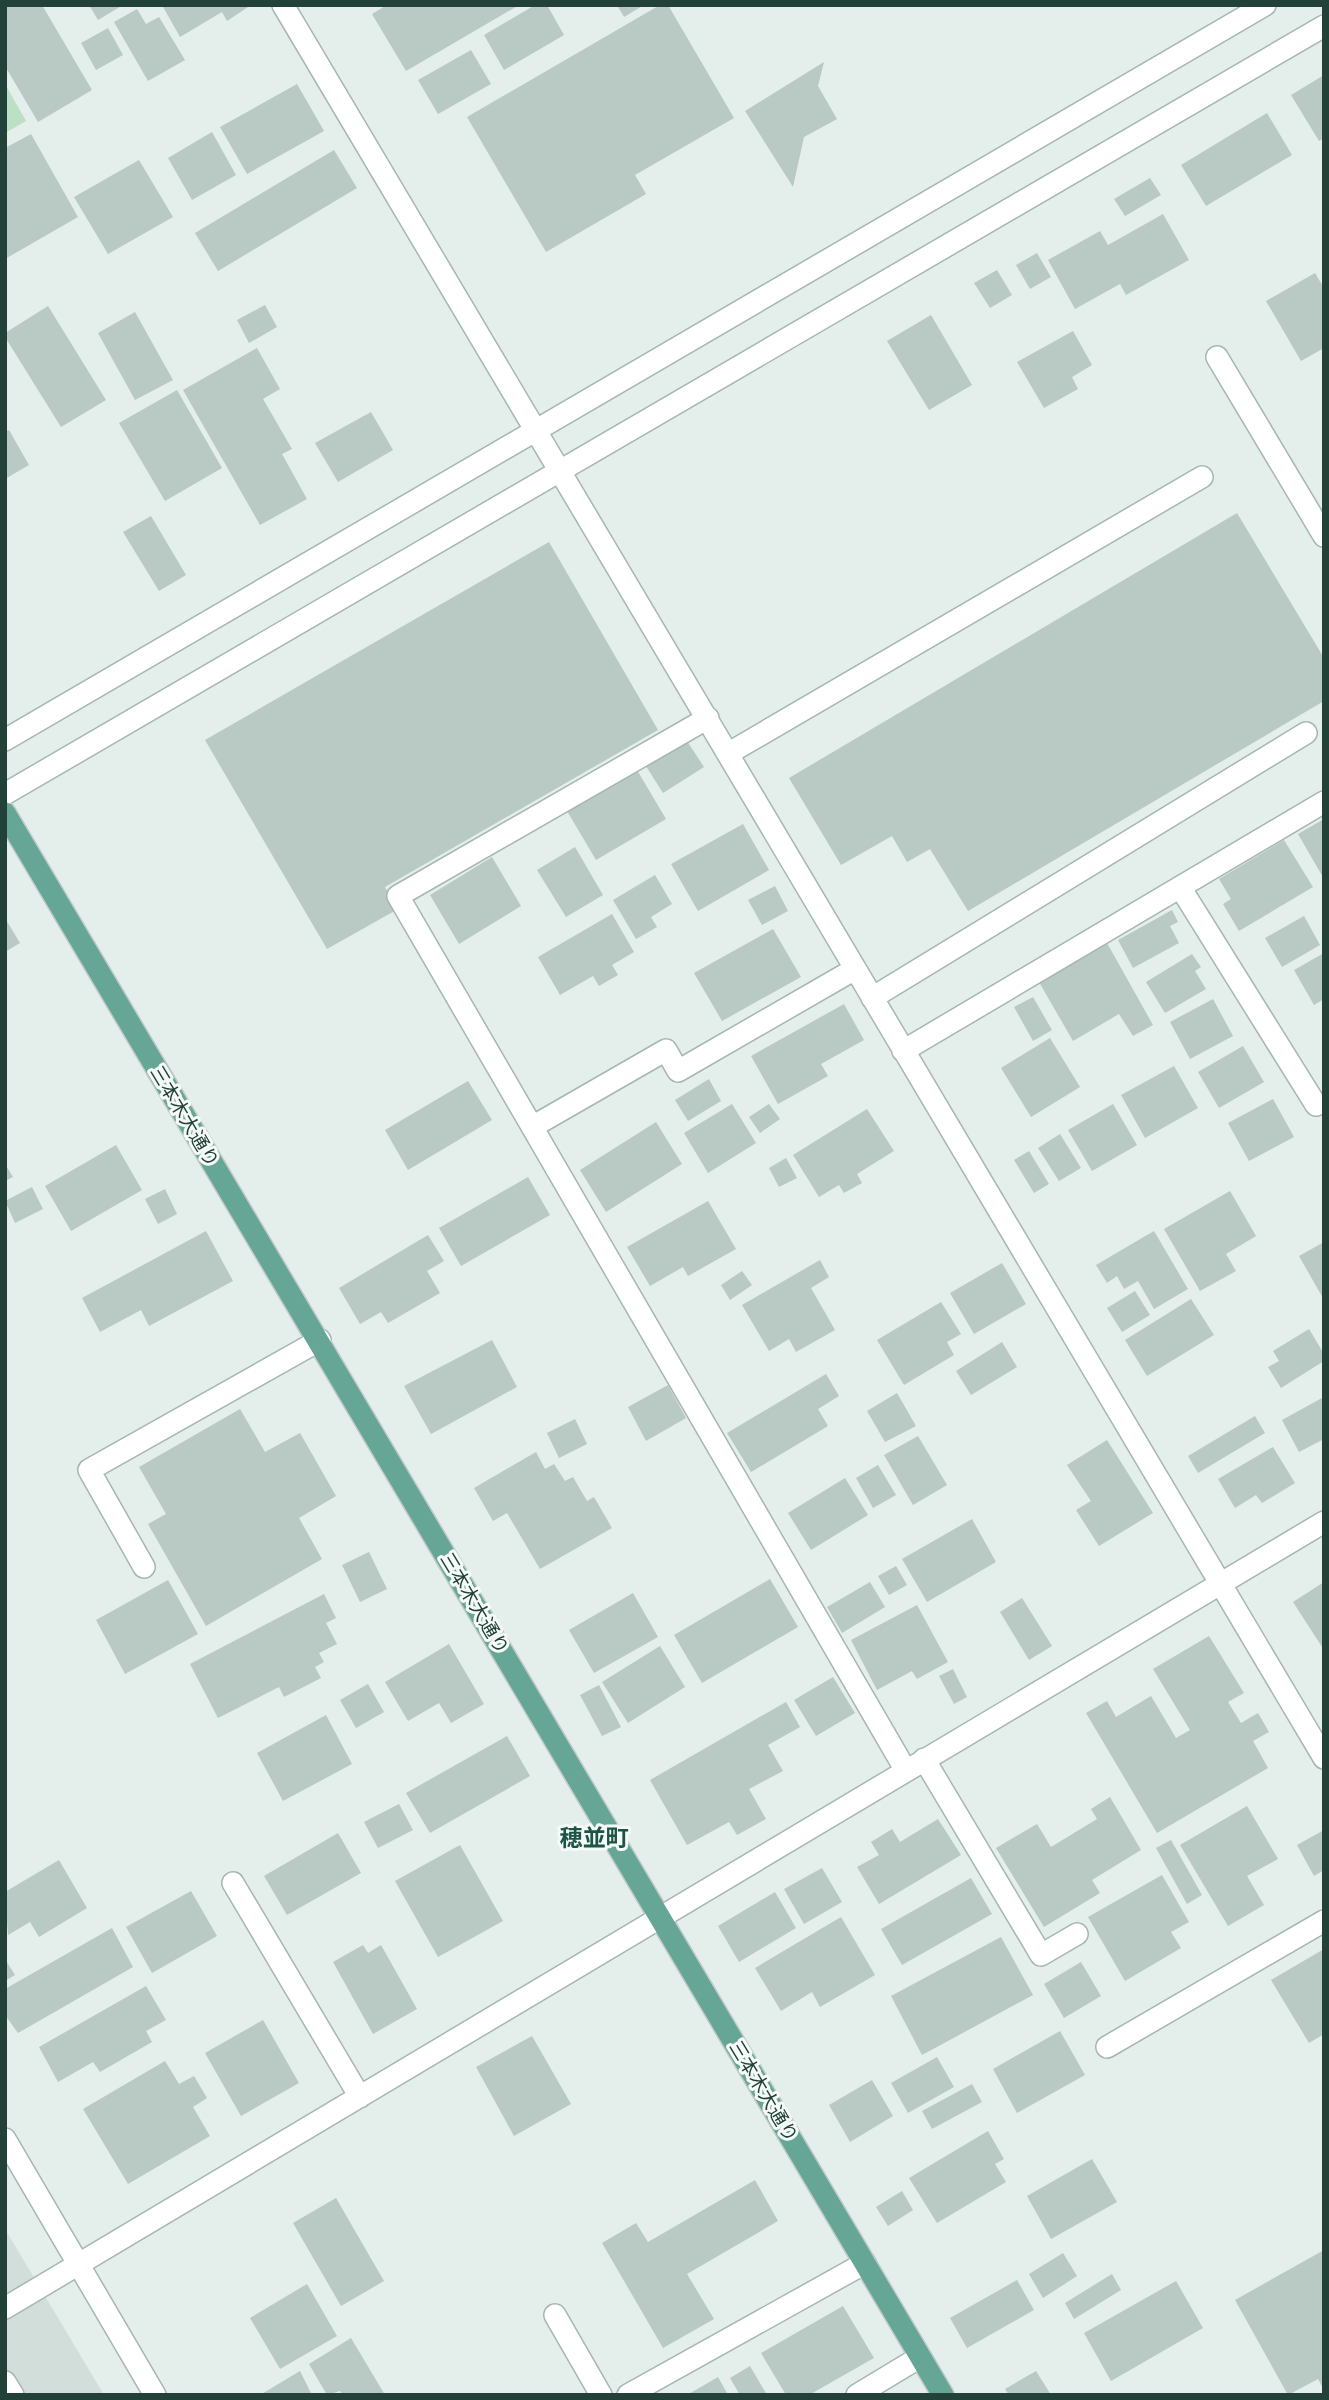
<svg xmlns="http://www.w3.org/2000/svg" width="1329" height="2400" viewBox="0 0 1329 2400" font-family="Cabin,'Noto Sans JP',sans-serif">
	<rect width="100%" height="100%" fill="#e4eeea"/>
	<!-- built -->
	<path fill="#d2ded9" d="M 5,2229 L 104,2395 L 5,2395 Z"/>
	<!-- green -->
	<path fill="#bbe0c6" d="M 5,84 L 26,121 L 5,133 Z"/>
	<!-- building -->
	<path fill="#b9c9c3" d="M 5,5 L 42,5 L 92,90 L 38,122 L 5,66 Z
		M 89,5 L 123,5 L 98,20 Z
		M 162,5 L 247,5 L 248,7 L 227,21 L 222,12 L 180,37 Z
		M 387,5 L 519,5 L 406,71 L 372,14 Z
		M 535,5 L 547,5 L 564,35 L 504,70 L 484,35 Z
		M 617,5 L 644,5 L 624,17 Z
		M 660,5 L 668,5 L 734,118 L 635,175 L 646,194 L 546,252 L 467,117 Z
		M 137,9 L 146,24 L 159,17 L 185,60 L 148,81 L 114,22 Z
		M 108,28 L 123,55 L 96,70 L 81,43 Z
		M 471,50 L 491,84 L 438,114 L 418,80 Z
		M 824,62 L 818,86 L 837,119 L 804,137 L 793,187 L 745,111 Z
		M 1324,75 L 1324,138 L 1319,141 L 1291,95 Z
		M 297,84 L 324,131 L 247,174 L 220,127 Z
		M 1267,113 L 1292,155 L 1206,206 L 1181,165 Z
		M 212,132 L 236,175 L 192,200 L 168,158 Z
		M 31,134 L 78,217 L 5,259 L 5,148 Z
		M 334,150 L 357,188 L 218,271 L 195,233 Z
		M 139,160 L 173,217 L 108,254 L 74,197 Z
		M 1150,178 L 1161,195 L 1125,216 L 1114,199 Z
		M 1163,214 L 1189,260 L 1126,295 L 1120,284 L 1075,309 L 1048,260 L 1100,231 L 1108,245 Z
		M 1037,253 L 1051,277 L 1030,289 L 1016,265 Z
		M 997,270 L 1012,295 L 990,308 L 974,283 Z
		M 1315,273 L 1324,288 L 1324,348 L 1301,361 L 1266,301 Z
		M 265,305 L 277,327 L 249,343 L 237,320 Z
		M 48,306 L 106,400 L 61,427 L 5,337 L 5,333 Z
		M 135,312 L 173,380 L 135,400 L 98,333 Z
		M 931,315 L 972,385 L 929,410 L 887,341 Z
		M 1073,331 L 1092,365 L 1072,377 L 1078,389 L 1044,408 L 1017,362 Z
		M 257,348 L 280,389 L 263,399 L 292,449 L 282,454 L 307,499 L 260,525 L 183,390 Z
		M 177,390 L 222,468 L 165,501 L 119,423 Z
		M 371,412 L 393,450 L 338,482 L 315,443 Z
		M 9,430 L 29,465 L 5,479 L 5,432 Z
		M 1237,513 L 1324,658 L 1324,701 L 968,911 L 930,849 L 907,862 L 892,836 L 841,865 L 789,778 Z
		M 151,516 L 186,575 L 159,591 L 123,532 Z
		M 549,542 L 658,730 L 385,887 L 398,909 L 327,949 L 205,740 Z
		M 685,738 L 704,767 L 663,793 L 644,763 Z
		M 637,770 L 666,819 L 596,860 L 567,811 Z
		M 1324,819 L 1324,879 L 1298,834 Z
		M 743,824 L 769,870 L 698,911 L 671,864 Z
		M 1284,840 L 1313,887 L 1239,931 L 1223,904 L 1231,899 L 1219,879 Z
		M 575,847 L 603,895 L 566,917 L 537,870 Z
		M 492,857 L 521,906 L 459,944 L 430,895 Z
		M 655,875 L 672,904 L 651,917 L 657,927 L 636,939 L 613,900 Z
		M 775,886 L 788,911 L 762,925 L 748,900 Z
		M 1172,910 L 1178,922 L 1170,926 L 1179,943 L 1133,968 L 1118,940 Z
		M 612,914 L 634,952 L 612,965 L 618,975 L 599,986 L 593,976 L 560,995 L 538,957 Z
		M 1304,916 L 1320,945 L 1282,967 L 1265,938 Z
		M 5,918 L 20,943 L 5,952 Z
		M 773,929 L 801,977 L 722,1021 L 694,973 Z
		M 1107,943 L 1153,1025 L 1133,1036 L 1119,1014 L 1073,1041 L 1039,982 Z
		M 1324,953 L 1324,999 L 1314,1005 L 1294,970 Z
		M 1192,954 L 1201,967 L 1195,971 L 1206,989 L 1165,1013 L 1146,982 Z
		M 1033,997 L 1052,1030 L 1033,1041 L 1014,1007 Z
		M 1213,999 L 1233,1036 L 1190,1059 L 1170,1022 Z
		M 844,1004 L 864,1040 L 821,1064 L 828,1076 L 778,1104 L 751,1056 Z
		M 1050,1038 L 1080,1087 L 1031,1117 L 1001,1068 Z
		M 1243,1046 L 1264,1082 L 1219,1108 L 1198,1072 Z
		M 1174,1066 L 1198,1108 L 1145,1138 L 1121,1095 Z
		M 709,1079 L 721,1101 L 688,1121 L 675,1100 Z
		M 468,1081 L 492,1120 L 408,1170 L 385,1130 Z
		M 1273,1099 L 1294,1137 L 1249,1161 L 1228,1123 Z
		M 732,1104 L 756,1143 L 708,1173 L 684,1133 Z
		M 769,1104 L 780,1119 L 760,1133 L 749,1117 Z
		M 1113,1104 L 1137,1145 L 1092,1171 L 1068,1130 Z
		M 867,1109 L 894,1151 L 857,1174 L 862,1183 L 844,1193 L 839,1185 L 819,1197 L 793,1155 Z
		M 656,1122 L 682,1164 L 606,1212 L 580,1170 Z
		M 1060,1134 L 1081,1168 L 1059,1181 L 1038,1148 Z
		M 116,1145 L 142,1190 L 71,1231 L 45,1186 Z
		M 1029,1151 L 1049,1184 L 1034,1193 L 1014,1160 Z
		M 786,1158 L 797,1178 L 779,1187 L 769,1168 Z
		M 5,1164 L 13,1177 L 5,1181 Z
		M 528,1177 L 550,1215 L 461,1266 L 439,1228 Z
		M 32,1187 L 43,1209 L 15,1223 L 5,1201 Z
		M 165,1189 L 177,1214 L 158,1224 L 145,1199 Z
		M 1230,1191 L 1256,1236 L 1226,1254 L 1236,1271 L 1200,1291 L 1164,1229 Z
		M 708,1201 L 736,1249 L 688,1276 L 683,1267 L 650,1286 L 627,1247 Z
		M 206,1231 L 233,1281 L 149,1326 L 141,1310 L 100,1332 L 82,1298 Z
		M 1154,1231 L 1188,1289 L 1154,1309 L 1138,1281 L 1124,1289 L 1117,1276 L 1107,1283 L 1096,1265 Z
		M 428,1235 L 444,1261 L 427,1271 L 440,1293 L 388,1323 L 381,1312 L 360,1324 L 339,1288 Z
		M 1324,1242 L 1324,1300 L 1299,1256 Z
		M 820,1260 L 829,1277 L 811,1288 L 835,1330 L 796,1352 L 789,1339 L 769,1351 L 742,1305 Z
		M 1002,1263 L 1026,1304 L 974,1334 L 950,1293 Z
		M 742,1271 L 752,1285 L 730,1300 L 721,1285 Z
		M 1135,1291 L 1150,1315 L 1122,1332 L 1107,1308 Z
		M 1191,1299 L 1214,1335 L 1147,1376 L 1125,1340 Z
		M 941,1302 L 961,1334 L 947,1342 L 954,1355 L 904,1385 L 877,1340 Z
		M 1309,1329 L 1324,1354 L 1324,1361 L 1281,1388 L 1268,1367 L 1279,1361 L 1273,1351 Z
		M 492,1340 L 517,1387 L 431,1434 L 404,1386 Z
		M 1002,1342 L 1017,1367 L 971,1395 L 956,1371 Z
		M 826,1374 L 839,1396 L 818,1409 L 828,1426 L 751,1472 L 727,1433 Z
		M 668,1385 L 686,1418 L 646,1441 L 628,1407 Z
		M 897,1393 L 916,1426 L 885,1442 L 867,1411 Z
		M 1322,1398 L 1324,1439 L 1299,1452 L 1282,1420 Z
		M 240,1409 L 265,1452 L 300,1433 L 336,1496 L 299,1518 L 322,1559 L 206,1626 L 148,1524 L 166,1514 L 139,1467 Z
		M 1255,1416 L 1265,1433 L 1198,1473 L 1188,1456 Z
		M 575,1419 L 587,1444 L 559,1458 L 547,1433 Z
		M 918,1436 L 947,1485 L 913,1505 L 884,1455 Z
		M 1107,1440 L 1153,1513 L 1099,1546 L 1076,1510 L 1091,1501 L 1067,1465 Z
		M 1273,1447 L 1295,1483 L 1262,1503 L 1256,1495 L 1235,1508 L 1218,1479 Z
		M 536,1452 L 545,1469 L 554,1464 L 565,1481 L 573,1477 L 587,1501 L 594,1497 L 612,1528 L 540,1569 L 507,1513 L 493,1521 L 474,1488 Z
		M 878,1465 L 896,1495 L 873,1508 L 856,1478 Z
		M 845,1478 L 868,1515 L 811,1550 L 788,1513 Z
		M 972,1519 L 996,1562 L 927,1602 L 902,1559 Z
		M 369,1552 L 387,1589 L 360,1602 L 342,1565 Z
		M 896,1566 L 907,1585 L 889,1595 L 878,1576 Z
		M 770,1579 L 798,1627 L 702,1683 L 674,1635 Z
		M 168,1580 L 198,1634 L 125,1674 L 96,1620 Z
		M 870,1582 L 885,1607 L 842,1633 L 827,1607 Z
		M 1324,1582 L 1324,1650 L 1293,1602 Z
		M 633,1593 L 658,1637 L 594,1673 L 569,1630 Z
		M 324,1594 L 336,1618 L 326,1623 L 337,1644 L 319,1653 L 324,1662 L 315,1667 L 321,1678 L 284,1697 L 279,1687 L 218,1718 L 190,1664 Z
		M 1022,1598 L 1052,1646 L 1029,1660 L 1000,1612 Z
		M 917,1605 L 948,1662 L 917,1679 L 912,1671 L 877,1690 L 851,1640 Z
		M 1209,1636 L 1244,1693 L 1228,1702 L 1241,1723 L 1258,1713 L 1269,1732 L 1253,1741 L 1268,1768 L 1157,1833 L 1086,1713 L 1107,1701 L 1116,1717 L 1151,1696 L 1176,1738 L 1190,1730 L 1153,1669 Z
		M 449,1644 L 484,1704 L 451,1723 L 439,1703 L 408,1721 L 385,1682 Z
		M 660,1646 L 685,1687 L 628,1723 L 602,1682 Z
		M 953,1669 L 967,1697 L 954,1704 L 939,1676 Z
		M 833,1677 L 855,1713 L 816,1736 L 794,1700 Z
		M 368,1684 L 384,1712 L 356,1728 L 340,1700 Z
		M 599,1685 L 621,1727 L 602,1736 L 580,1695 Z
		M 786,1702 L 800,1727 L 768,1745 L 783,1771 L 749,1789 L 766,1819 L 737,1835 L 729,1822 L 687,1845 L 650,1780 Z
		M 326,1715 L 352,1764 L 283,1801 L 257,1753 Z
		M 507,1736 L 530,1776 L 430,1833 L 406,1793 Z
		M 1110,1797 L 1141,1850 L 1092,1880 L 1100,1893 L 1044,1927 L 996,1848 L 1037,1824 L 1051,1847 L 1097,1819 L 1091,1809 Z
		M 399,1804 L 413,1830 L 378,1848 L 364,1822 Z
		M 1247,1806 L 1278,1859 L 1247,1876 L 1264,1905 L 1228,1926 L 1180,1845 Z
		M 938,1819 L 961,1855 L 879,1904 L 857,1867 L 879,1855 L 871,1842 L 892,1829 L 900,1842 Z
		M 1324,1830 L 1324,1870 L 1314,1876 L 1297,1845 Z
		M 338,1833 L 361,1873 L 287,1915 L 264,1876 Z
		M 1171,1840 L 1202,1895 L 1187,1904 L 1156,1848 Z
		M 460,1845 L 503,1921 L 438,1957 L 395,1881 Z
		M 59,1860 L 87,1908 L 39,1937 L 30,1922 L 8,1935 L 5,1892 Z
		M 822,1868 L 842,1902 L 804,1924 L 784,1889 Z
		M 1162,1875 L 1189,1922 L 1171,1932 L 1181,1948 L 1125,1981 L 1088,1917 Z
		M 971,1878 L 992,1914 L 902,1965 L 881,1929 Z
		M 191,1891 L 217,1936 L 152,1973 L 126,1927 Z
		M 775,1892 L 796,1928 L 739,1962 L 718,1926 Z
		M 841,1917 L 875,1975 L 820,2007 L 812,1992 L 781,2011 L 755,1968 Z
		M 112,1928 L 133,1967 L 18,2033 L 5,2015 L 5,1989 Z
		M 1001,1937 L 1033,1995 L 922,2055 L 891,1996 Z
		M 363,1945 L 368,1953 L 381,1945 L 417,2009 L 373,2034 L 333,1962 Z
		M 1324,1949 L 1324,2034 L 1309,2043 L 1271,1980 Z
		M 5,1959 L 15,1975 L 5,1981 Z
		M 1081,1962 L 1101,1996 L 1064,2018 L 1044,1984 Z
		M 146,1986 L 166,2020 L 146,2031 L 152,2042 L 100,2072 L 93,2062 L 58,2082 L 39,2047 Z
		M 263,2020 L 299,2083 L 241,2116 L 205,2053 Z
		M 1060,2031 L 1085,2075 L 1017,2113 L 993,2069 Z
		M 532,2036 L 571,2104 L 514,2136 L 476,2067 Z
		M 937,2057 L 954,2087 L 908,2113 L 891,2083 Z
		M 165,2061 L 179,2084 L 194,2076 L 207,2098 L 193,2107 L 210,2136 L 128,2184 L 83,2109 Z
		M 872,2080 L 893,2116 L 850,2142 L 829,2105 Z
		M 972,2084 L 982,2102 L 932,2129 L 922,2111 Z
		M 988,2131 L 1004,2159 L 995,2164 L 1006,2182 L 937,2223 L 909,2178 Z
		M 1092,2159 L 1117,2202 L 1051,2239 L 1027,2196 Z
		M 755,2180 L 778,2221 L 687,2274 L 714,2319 L 663,2348 L 602,2243 L 636,2223 L 648,2242 Z
		M 902,2191 L 913,2210 L 888,2226 L 876,2207 Z
		M 336,2198 L 384,2281 L 341,2306 L 293,2223 Z
		M 1324,2250 L 1324,2390 L 1318,2379 L 1288,2395 L 1235,2300 Z
		M 1063,2253 L 1077,2276 L 1043,2298 L 1029,2274 Z
		M 1112,2274 L 1121,2290 L 1074,2319 L 1065,2303 Z
		M 1017,2280 L 1034,2310 L 967,2348 L 950,2318 Z
		M 1176,2281 L 1203,2328 L 1111,2381 L 1084,2333 Z
		M 307,2284 L 337,2336 L 280,2369 L 250,2318 Z
		M 843,2306 L 874,2358 L 809,2395 L 786,2395 L 761,2353 Z
		M 351,2338 L 385,2395 L 343,2395 L 340,2391 L 327,2395 L 309,2364 Z
		M 750,2366 L 767,2395 L 740,2395 L 730,2378 Z
		M 300,2371 L 312,2395 L 260,2395 Z
		M 1036,2371 L 1051,2395 L 1009,2395 L 1005,2389 Z
		M 718,2377 L 728,2395 L 687,2395 Z"/>
	<g fill="none" stroke-linecap="round" stroke-linejoin="round">
		<defs>
			<path id="minor" d="M 283,5 L 1324,1758
				M 1217,357 L 1324,536
				M 708,718 L 398,896 L 905,1769
				M 5,740 L 1265,5
				M 729,753 L 1202,477
				M 5,794 L 1324,26
				M 1180,887 L 1316,1105
				M 872,998 L 1306,733
				M 903,1051 L 1324,802
				M 532,1127 L 666,1050 L 678,1071 L 855,969
				M 144,1567 L 89,1470 L 320,1340
				M 924,1759 L 1041,1955 L 1077,1934
				M 233,1883 L 360,2097
				M 1107,2047 L 1324,1921
				M 5,2139 L 155,2395
				M 5,2308 L 1324,1522
				M 555,2315 L 601,2395
				M 5,2382 L 13,2395
				M 628,2395 L 865,2263
				M 857,2395 L 920,2357"/>
			<path id="major" d="M 5,813 L 943,2395"/>
		</defs>
		<!-- minor casing -->
		<use href="#minor" stroke="#a6b7b1" stroke-width="24"/>
		<!-- major casing -->
		<use href="#major" stroke="#c1cac8" stroke-width="24"/>
		<!-- minor -->
		<use href="#minor" stroke="#fff" stroke-width="21"/>
		<!-- major -->
		<use href="#major" stroke="#66a696" stroke-width="21"/>
	</g>
	<g text-anchor="middle" stroke-width="6" stroke-linejoin="round" paint-order="stroke">
		<!-- street labels -->
		<g font-size="19" fill="#224139" stroke="#f5faf7">
			<text transform="translate(185 1116) rotate(59)" y="7">三本木大通り</text>
			<text transform="translate(475 1603) rotate(59)" y="7">三本木大通り</text>
			<text transform="translate(764 2091) rotate(59)" y="7">三本木大通り</text>
		</g>
		<!-- quarter labels -->
		<g font-size="23" font-weight="bold" fill="#1c5548" stroke="#f5faf7">
			<text x="594" y="1846">穂並町</text>
		</g>
	</g>
	<!-- border -->
	<rect width="1329" height="2400" fill="none" stroke="#224139" stroke-width="14"/>
</svg>
